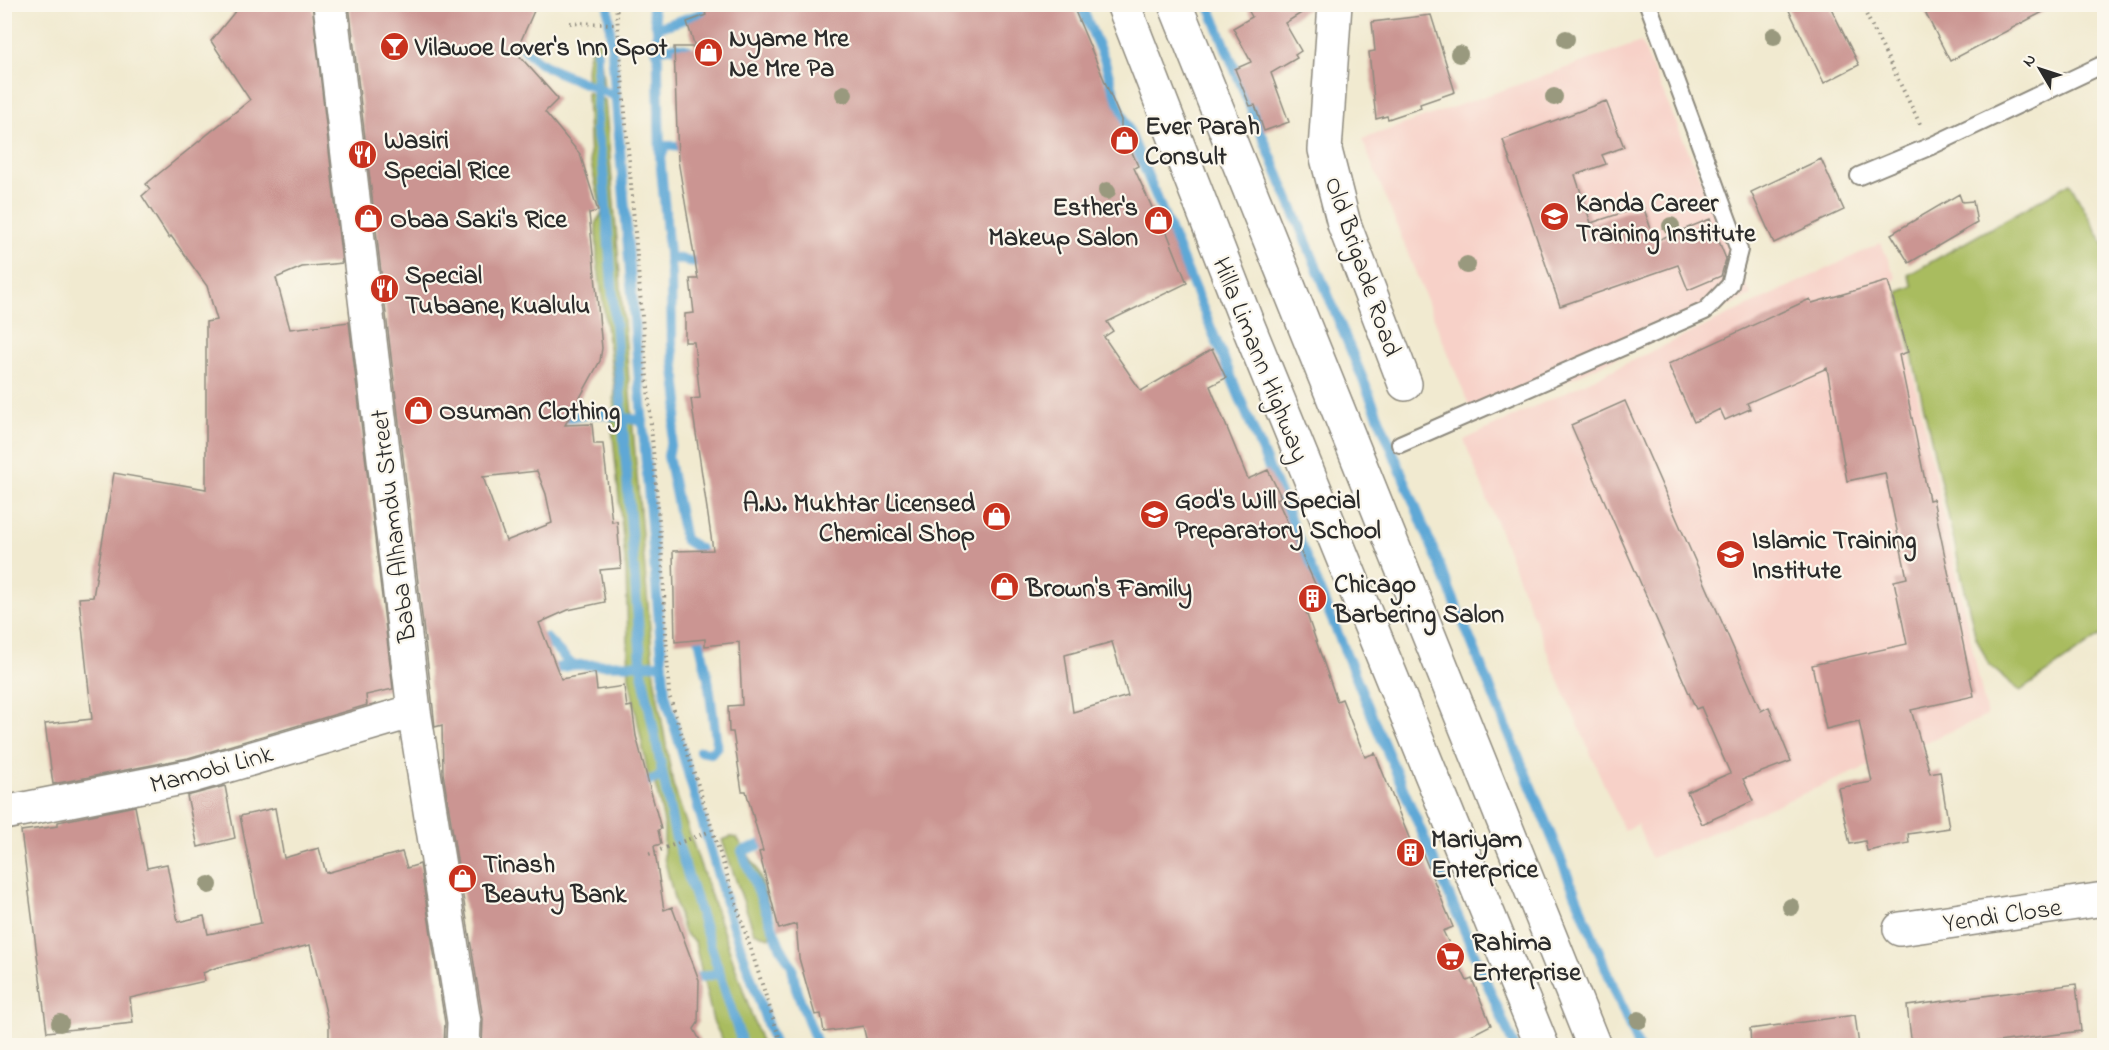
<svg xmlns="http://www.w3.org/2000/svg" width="2109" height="1050" viewBox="0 0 2109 1050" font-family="'Indie Flower',sans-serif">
	<rect width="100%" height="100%" fill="#fbf7ec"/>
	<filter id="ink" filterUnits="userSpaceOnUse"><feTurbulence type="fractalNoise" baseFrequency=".0167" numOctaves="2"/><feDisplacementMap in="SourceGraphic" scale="12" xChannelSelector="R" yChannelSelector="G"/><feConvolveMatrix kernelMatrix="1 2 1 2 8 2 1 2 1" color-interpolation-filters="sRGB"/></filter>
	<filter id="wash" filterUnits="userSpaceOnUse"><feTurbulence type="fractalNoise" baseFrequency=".008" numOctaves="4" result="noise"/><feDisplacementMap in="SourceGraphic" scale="24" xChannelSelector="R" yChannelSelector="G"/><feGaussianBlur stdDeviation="1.35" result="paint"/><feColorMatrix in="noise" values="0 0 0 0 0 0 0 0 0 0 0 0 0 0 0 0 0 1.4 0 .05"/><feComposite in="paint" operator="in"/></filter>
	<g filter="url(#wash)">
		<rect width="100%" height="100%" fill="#f1ead0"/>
		<!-- built -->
		<path fill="#f7d1c8" d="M 1641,42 L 1751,295 L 1476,423 L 1362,139 Z
			M 1881,243 L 1896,278 L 1893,280 L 1987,716 L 1651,858 L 1637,824 L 1624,831 L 1554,669 L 1464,440 Z"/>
		<!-- green -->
		<path fill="#a9bc5f" stroke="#6a7445" stroke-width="1.5" d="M 599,39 L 604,89 L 587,81 C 585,65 587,50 599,39 Z
			M 587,92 L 605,100 L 654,676 L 673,785 L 762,1045 L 725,1045 L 713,1021 L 695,943 L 684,932 L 675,902 L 664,858 L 664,823 L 655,782 L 648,774 L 629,677 L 626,571 L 612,427 L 615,390 L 597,260 L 596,222 L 602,213 L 590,159 Z
			M 2070,183 L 2104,245 L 2104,633 L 2020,691 L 1989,665 L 1975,635 L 1898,292 L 1913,286 L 1908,275 Z
			M 731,837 L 737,838 L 757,868 L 775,924 L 769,938 L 754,932 L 722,840 Z"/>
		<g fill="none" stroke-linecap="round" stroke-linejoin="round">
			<!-- stream -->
			<path stroke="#5ea8d6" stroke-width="10" d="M 608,4 L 665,694 L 732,923 L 775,1046
				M 651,4 L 657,28 L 660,157 L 671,275 L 672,344 L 679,402 L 668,456 L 685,540 L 700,549 L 699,564
				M 1080,4 L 1104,59 L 1117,102 L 1377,728 L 1514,1046
				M 1208,4 L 1638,1046
				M 657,28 L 707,12
				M 509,35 L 536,60 L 553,70 L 615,96
				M 656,50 L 674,47 L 689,50
				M 597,53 L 596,130 L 603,167 L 642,672 L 675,835 L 743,1046
				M 661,156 L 666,146 L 690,146
				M 669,257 L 709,265
				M 555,420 L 597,413 L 643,421
				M 696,625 L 708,679 L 717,746 L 711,753 L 700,751
				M 546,638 L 572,665
				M 543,671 L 572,665 L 663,664
				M 635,786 L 662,776
				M 774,840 L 742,851 L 780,946 L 792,967 L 796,989 L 818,1046
				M 686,980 L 720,973"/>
		</g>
		<g id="blocks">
			<!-- building -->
			<path fill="#cb9592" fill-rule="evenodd" d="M 241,4 L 312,4 L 342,263 L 302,267 L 276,278 L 290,329 L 349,322 L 393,689 L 366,695 L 367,705 L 188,758 L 53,784 L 45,724 L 92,719 L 79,598 L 93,597 L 114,473 L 206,489 L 206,322 L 217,320 L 207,286 L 171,236 L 169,238 L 142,196 L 150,189 L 146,184 L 250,100 L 211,41 Z
				M 349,4 L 537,4 L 516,52 L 558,99 L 545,112 L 580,154 L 598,211 L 589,213 L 602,348 L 600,361 L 565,425 L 592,424 L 594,444 L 603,444 L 612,522 L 617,521 L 621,568 L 600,570 L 605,602 L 568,610 L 539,623 L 561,679 L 595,673 L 597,690 L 624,686 L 627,707 L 632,706 L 636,736 L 661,829 L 658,830 L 661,844 L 654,846 L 664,910 L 672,907 L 699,980 L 698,1023 L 694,1029 L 703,1046 L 482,1046 L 483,1019 L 443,773 L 442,725 L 435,727 L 433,708 ZM 537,471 L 546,494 L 552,523 L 506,541 L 483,477 Z
				M 703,4 L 1072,4 L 1121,120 L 1121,127 L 1138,166 L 1134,168 L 1156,216 L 1160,215 L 1187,283 L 1107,322 L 1113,331 L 1104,337 L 1141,391 L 1212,349 L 1226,378 L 1210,386 L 1248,479 L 1268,470 L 1281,497 L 1277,499 L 1324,604 L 1306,612 L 1337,701 L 1342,699 L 1365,757 L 1375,753 L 1416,855 L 1422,852 L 1453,927 L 1443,931 L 1467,981 L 1472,979 L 1491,1025 L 1450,1046 L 868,1046 L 863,1026 L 824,1032 L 821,1014 L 815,1015 L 799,958 L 796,924 L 779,929 L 759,852 L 763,851 L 746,791 L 742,791 L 733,732 L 729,732 L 728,706 L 742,705 L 739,642 L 705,646 L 705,639 L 675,642 L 673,551 L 713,550 L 691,399 L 700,398 L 694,342 L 685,342 L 685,314 L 694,313 L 690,279 L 698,279 L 678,160 L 674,47 L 695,47 L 687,22 L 706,15 ZM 1112,642 L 1128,696 L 1073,712 L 1065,655 Z
				M 1245,4 L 1316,4 L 1285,23 L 1301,51 L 1295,55 L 1297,58 L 1271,73 L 1289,122 L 1264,131 L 1255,105 L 1250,106 L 1235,69 L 1251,62 L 1233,28 L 1252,17 Z
				M 1786,4 L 1829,4 L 1859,65 L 1824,83 Z
				M 1921,4 L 2058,4 L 1950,61 Z
				M 1431,15 L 1455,92 L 1420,104 L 1421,108 L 1388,119 L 1387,116 L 1376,119 L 1369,52 L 1375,51 L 1372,22 Z
				M 1606,101 L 1624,147 L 1602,155 L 1606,164 L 1575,175 L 1591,223 L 1643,206 L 1655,241 L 1710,219 L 1726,259 L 1721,276 L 1688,290 L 1678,265 L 1560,306 L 1503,140 Z
				M 1821,159 L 1844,210 L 1774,243 L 1751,192 Z
				M 1959,194 L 1962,202 L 1973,201 L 1977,223 L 1909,263 L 1891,234 Z
				M 1888,281 L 1908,352 L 1899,355 L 1929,500 L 1933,499 L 1974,696 L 1911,710 L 1930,773 L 1940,771 L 1949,828 L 1908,834 L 1909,843 L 1867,851 L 1865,841 L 1850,844 L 1838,788 L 1872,782 L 1859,721 L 1826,729 L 1812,665 L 1907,644 L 1894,581 L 1907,578 L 1885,473 L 1847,481 L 1827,368 L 1747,403 L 1750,409 L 1725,420 L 1720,409 L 1694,422 L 1668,364 L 1810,299 L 1812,303 Z
				M 1625,401 L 1761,711 L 1769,707 L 1791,761 L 1743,779 L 1753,801 L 1702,824 L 1687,792 L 1730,773 L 1701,707 L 1696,709 L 1571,425 Z
				M 225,786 L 235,838 L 198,847 L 187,796 Z
				M 135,806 L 147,868 L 167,864 L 178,922 L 204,916 L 208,934 L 261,923 L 240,816 L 275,808 L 284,858 L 319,848 L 326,873 L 402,852 L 407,868 L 420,864 L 445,1023 L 444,1046 L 329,1046 L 329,1025 L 310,945 L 215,968 L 203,973 L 205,981 L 130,998 L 133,1023 L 47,1032 L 21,831 L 58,826 L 58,822 Z
				M 2076,984 L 2081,1031 L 1968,1046 L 1912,1046 L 1907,1006 Z
				M 1855,1015 L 1859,1046 L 1751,1046 L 1750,1029 Z"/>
		</g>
	</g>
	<g filter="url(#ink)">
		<use href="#blocks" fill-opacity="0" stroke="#8e8a7e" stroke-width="1.5"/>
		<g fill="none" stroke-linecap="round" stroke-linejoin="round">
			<defs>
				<path id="lane" d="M 1859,176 L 1931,146 L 2104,64
					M 1400,444 L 1705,311 L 1730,285 L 1739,250 L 1648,4"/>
				<path id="street" d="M 330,4 L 414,711 L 464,1022 L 463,1046
					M 1335,4 L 1325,150 L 1344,224 L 1405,384
					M 4,813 L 192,776 L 414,711
					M 1900,929 L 2104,899"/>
				<path id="secondary" d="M 1123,4 L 1249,328 L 1542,1046
					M 1175,4 L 1594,1046"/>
			</defs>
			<!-- lane casing -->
			<use href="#lane" stroke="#8e8a7e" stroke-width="20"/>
			<!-- street casing -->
			<use href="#street" stroke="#8e8a7e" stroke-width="36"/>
			<!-- secondary casing -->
			<use href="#secondary" stroke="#8e8a7e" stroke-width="36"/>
			<!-- path -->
			<path stroke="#8e8a7e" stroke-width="4" stroke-dasharray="1.5 4.5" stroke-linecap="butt" d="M 616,4 L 663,570 L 669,695 L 782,1046
				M 1861,4 L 1920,124
				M 570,23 L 617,24
				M 649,854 L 711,831"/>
			<!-- lane -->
			<use href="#lane" stroke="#fff" stroke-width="16"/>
			<!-- street -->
			<use href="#street" stroke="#fff" stroke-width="33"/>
			<!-- secondary -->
			<use href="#secondary" stroke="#fff" stroke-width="33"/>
		</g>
		<!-- trees -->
		<g fill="#99997e">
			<circle cx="1774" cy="36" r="9"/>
			<circle cx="1566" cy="39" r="9"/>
			<circle cx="1459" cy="54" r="9"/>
			<circle cx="844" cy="94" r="9"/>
			<circle cx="1554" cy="97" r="9"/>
			<circle cx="1107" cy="191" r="9"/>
			<circle cx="1671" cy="226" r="9"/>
			<circle cx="1467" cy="265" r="9"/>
			<circle cx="209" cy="885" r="9"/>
			<circle cx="1791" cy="907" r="9"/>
			<circle cx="1639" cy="1020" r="9"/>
			<circle cx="60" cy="1023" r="9"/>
		</g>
	</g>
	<!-- icons -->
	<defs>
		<symbol id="bar-disc" viewBox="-11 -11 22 22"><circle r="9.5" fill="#c8321e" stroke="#fbf7ec"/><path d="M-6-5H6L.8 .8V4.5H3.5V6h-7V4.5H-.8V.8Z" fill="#fff"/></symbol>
		<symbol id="shop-disc" viewBox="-11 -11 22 22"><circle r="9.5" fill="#c8321e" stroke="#fbf7ec"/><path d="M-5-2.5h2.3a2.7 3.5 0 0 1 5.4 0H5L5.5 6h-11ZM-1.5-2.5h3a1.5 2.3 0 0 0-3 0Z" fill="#fff"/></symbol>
		<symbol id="restaurant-disc" viewBox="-11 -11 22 22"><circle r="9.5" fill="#c8321e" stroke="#fbf7ec"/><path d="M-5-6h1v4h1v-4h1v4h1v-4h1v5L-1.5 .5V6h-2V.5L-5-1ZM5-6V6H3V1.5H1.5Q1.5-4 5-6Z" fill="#fff"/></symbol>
		<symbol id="school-disc" viewBox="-11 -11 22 22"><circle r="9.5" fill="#c8321e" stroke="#fbf7ec"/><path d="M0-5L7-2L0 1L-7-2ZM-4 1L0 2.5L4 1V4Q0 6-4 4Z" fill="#fff"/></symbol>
		<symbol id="building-disc" viewBox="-11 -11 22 22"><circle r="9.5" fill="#c8321e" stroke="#fbf7ec"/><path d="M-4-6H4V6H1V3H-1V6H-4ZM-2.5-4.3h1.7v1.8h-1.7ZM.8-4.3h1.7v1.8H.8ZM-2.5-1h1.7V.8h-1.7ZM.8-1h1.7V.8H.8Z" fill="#fff"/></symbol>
		<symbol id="supermarket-disc" viewBox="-11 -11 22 22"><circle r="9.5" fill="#c8321e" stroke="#fbf7ec"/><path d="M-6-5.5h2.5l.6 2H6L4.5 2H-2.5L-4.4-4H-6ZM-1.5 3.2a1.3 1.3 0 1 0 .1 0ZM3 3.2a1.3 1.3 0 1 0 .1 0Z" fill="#fff"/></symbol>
	</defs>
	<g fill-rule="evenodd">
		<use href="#bar-disc" x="378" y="30" width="33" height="33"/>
		<use href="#shop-disc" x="692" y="36" width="33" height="33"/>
		<use href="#shop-disc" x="1108" y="124" width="33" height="33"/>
		<use href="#restaurant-disc" x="346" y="138" width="33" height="33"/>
		<use href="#school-disc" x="1538" y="200" width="33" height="33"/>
		<use href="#shop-disc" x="352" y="202" width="33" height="33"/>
		<use href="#shop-disc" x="1142" y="204" width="33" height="33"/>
		<use href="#restaurant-disc" x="368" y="272" width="33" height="33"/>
		<use href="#shop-disc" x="402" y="394" width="33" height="33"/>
		<use href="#school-disc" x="1138" y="498" width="33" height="33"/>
		<use href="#shop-disc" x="980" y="500" width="33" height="33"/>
		<use href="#school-disc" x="1714" y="538" width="33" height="33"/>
		<use href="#shop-disc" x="988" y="570" width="33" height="33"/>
		<use href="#building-disc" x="1296" y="582" width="33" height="33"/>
		<use href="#building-disc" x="1394" y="836" width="33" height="33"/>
		<use href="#shop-disc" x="446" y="862" width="33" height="33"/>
		<use href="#supermarket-disc" x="1434" y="940" width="33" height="33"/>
	</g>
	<g text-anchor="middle" stroke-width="4.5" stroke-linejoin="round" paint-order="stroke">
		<!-- poi labels -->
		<g font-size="26" font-weight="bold" fill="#2b2b2b" stroke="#fbf7ec" text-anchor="start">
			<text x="729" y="46">Nyame Mre<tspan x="729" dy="30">Ne Mre Pa</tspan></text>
			<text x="415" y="55">Vilawoe Lover's Inn Spot</text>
			<text x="1145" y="134">Ever Parah<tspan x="1145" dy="30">Consult</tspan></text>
			<text x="384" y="148">Wasiri<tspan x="384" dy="30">Special Rice</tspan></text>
			<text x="1576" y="211">Kanda Career<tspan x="1576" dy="30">Training Institute</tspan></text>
			<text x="1138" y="215" text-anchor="end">Esther's<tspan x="1138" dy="30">Makeup Salon</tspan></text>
			<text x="390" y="227">Obaa Saki's Rice</text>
			<text x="405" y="283">Special<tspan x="405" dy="30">Tubaane, Kualulu</tspan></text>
			<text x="439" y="419">Osuman Clothing</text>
			<text x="1175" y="508">God's Will Special<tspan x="1175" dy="30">Preparatory School</tspan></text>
			<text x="975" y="511" text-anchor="end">A.N. Mukhtar Licensed<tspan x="975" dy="30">Chemical Shop</tspan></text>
			<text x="1752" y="548">Islamic Training<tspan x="1752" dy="30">Institute</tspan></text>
			<text x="1334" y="592">Chicago<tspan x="1334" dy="30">Barbering Salon</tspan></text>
			<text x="1026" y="596">Brown's Family</text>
			<text x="1431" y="847">Mariyam<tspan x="1431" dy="30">Enterprice</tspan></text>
			<text x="483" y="872">Tinash<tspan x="483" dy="30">Beauty Bank</tspan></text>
			<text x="1472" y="950">Rahima<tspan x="1472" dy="30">Enterprise</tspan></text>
		</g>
		<!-- street labels -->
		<g font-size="26" fill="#2b2b2b" stroke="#fbf7ec">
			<text transform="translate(1364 266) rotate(71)" y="9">Old Brigade Road</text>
			<text transform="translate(1262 359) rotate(68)" y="9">Hilla Limann Highway</text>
			<text transform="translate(392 526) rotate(-97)" y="9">Baba Alhamdu Street</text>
			<text transform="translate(211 768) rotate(-15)" y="9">Mamobi Link</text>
			<text transform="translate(2002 914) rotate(-8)" y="9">Yendi Close</text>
		</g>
	</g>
	<!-- margin -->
	<rect width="2109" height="1050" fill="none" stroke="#fbf7ec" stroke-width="24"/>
	<!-- north arrow -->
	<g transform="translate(2040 69) rotate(309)" stroke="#fbf7ec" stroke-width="4.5" paint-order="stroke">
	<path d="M0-4.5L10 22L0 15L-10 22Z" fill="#2b2b2b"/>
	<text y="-9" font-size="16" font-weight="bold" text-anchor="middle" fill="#2b2b2b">N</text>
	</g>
</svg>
